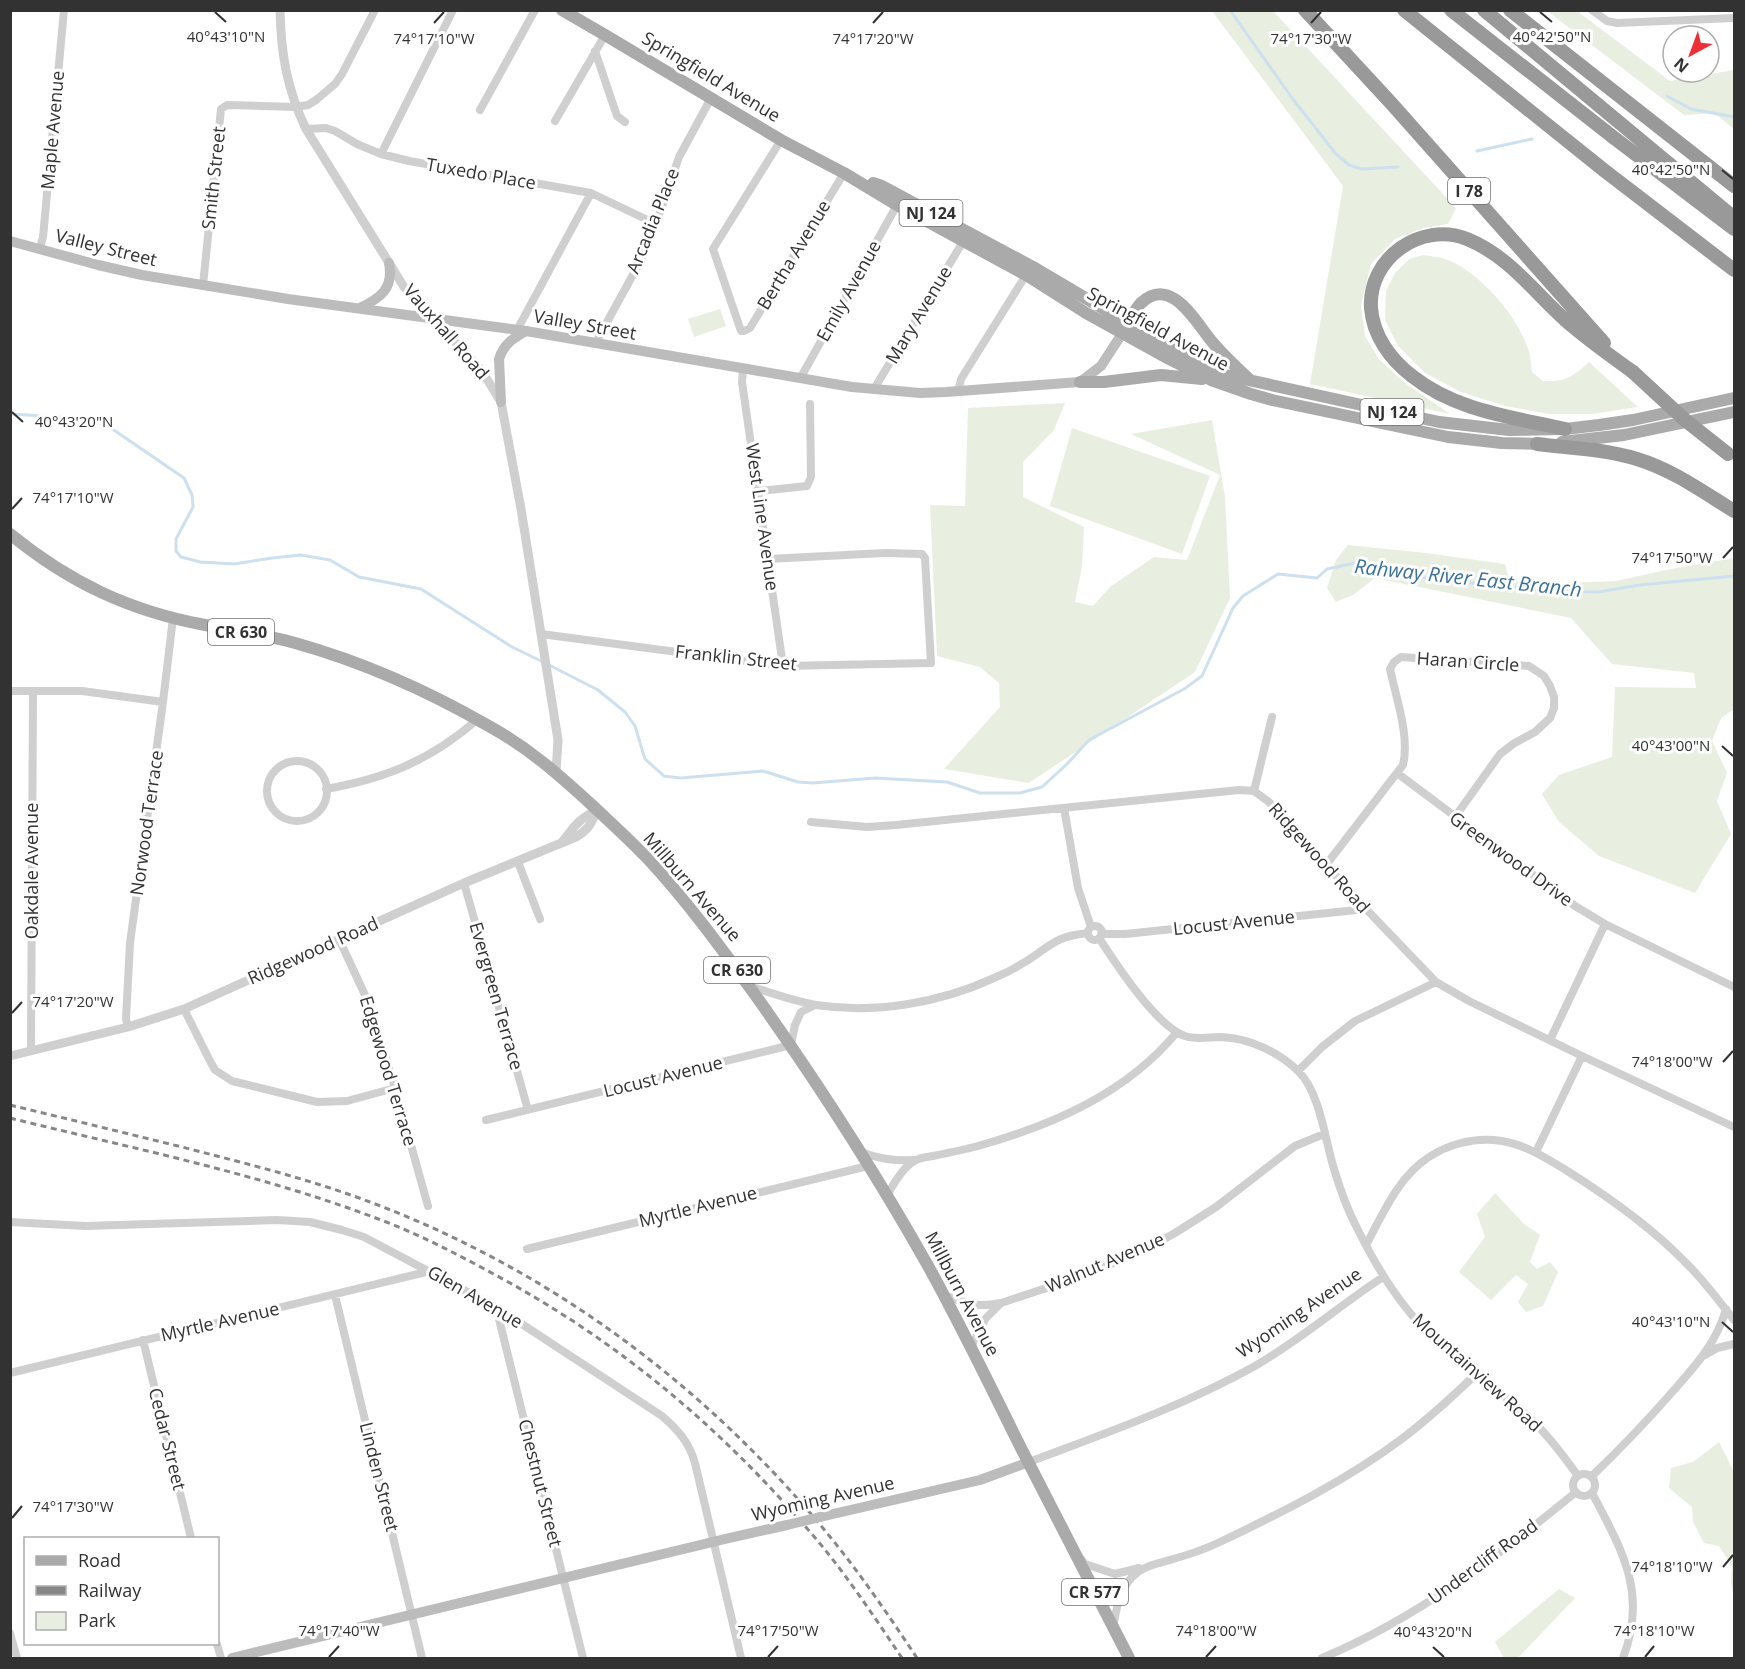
<svg xmlns="http://www.w3.org/2000/svg" width="1745" height="1669" viewBox="0 0 1745 1669" font-family="'Open Sans',sans-serif">
	<rect width="100%" height="100%" fill="#fff"/>
	<!-- green -->
	<path fill="#e8efe0" d="M 1212,11 L 1273,11 L 1456,208 L 1448,224 L 1424,228 L 1395,239 L 1371,264 L 1361,305 L 1365,336 L 1379,359 L 1405,383 L 1450,414 L 1310,384 L 1343,186 Z
		M 1547,11 L 1577,11 L 1670,81 L 1734,70 L 1734,129 L 1714,113 L 1684,115 Z
		M 1423,255 C 1430,256 1436,257 1442,258 C 1477,268 1517,315 1528,349 C 1531,356 1531,364 1532,372 L 1543,381 C 1565,382 1573,377 1589,362 L 1638,407 L 1592,414 L 1549,414 L 1505,406 L 1461,392 L 1425,373 L 1398,346 L 1385,320 L 1386,291 L 1395,273 L 1409,259 Z
		M 720,309 L 726,326 L 694,337 L 688,319 Z
		M 1065,403 L 1054,430 L 1023,462 L 1023,497 L 1084,527 L 1082,566 L 1075,602 L 1093,606 L 1110,587 L 1154,557 L 1187,560 L 1220,475 L 1131,434 L 1212,420 L 1225,497 L 1230,598 L 1195,672 L 1029,783 L 944,769 L 1000,707 L 999,683 L 980,667 L 937,656 L 930,505 L 965,506 L 968,408 Z
		M 1072,428 L 1210,476 L 1182,554 L 1050,506 Z
		M 1348,545 L 1426,553 L 1505,564 L 1509,580 L 1565,583 L 1616,581 L 1671,569 L 1734,558 L 1734,709 L 1721,718 L 1712,741 L 1727,773 L 1717,801 L 1731,834 L 1695,893 L 1599,856 L 1559,822 L 1542,794 L 1559,775 L 1612,757 L 1615,687 L 1696,688 L 1694,673 L 1612,664 L 1571,618 L 1375,578 L 1353,595 L 1336,602 L 1327,588 L 1336,560 Z
		M 1495,1193 L 1524,1224 L 1540,1235 L 1530,1262 L 1537,1269 L 1550,1262 L 1558,1272 L 1543,1306 L 1526,1312 L 1518,1302 L 1528,1284 L 1516,1275 L 1491,1300 L 1459,1272 L 1485,1237 L 1477,1214 Z
		M 1719,1442 L 1734,1472 L 1734,1595 L 1731,1583 L 1732,1566 L 1719,1546 L 1704,1543 L 1693,1522 L 1692,1507 L 1669,1488 L 1671,1468 L 1693,1462 Z
		M 1559,1589 L 1575,1598 L 1518,1658 L 1504,1658 L 1495,1642 Z"/>
	<g fill="none" stroke-linecap="round" stroke-linejoin="round">
		<!-- stream -->
		<path stroke="#cde0ef" stroke-width="3" d="M 1230,10 L 1292,98 L 1336,154 L 1349,165 L 1361,169 L 1398,167
			M 1667,96 L 1691,109 L 1734,117
			M 1477,151 L 1532,139
			M 10,414 L 78,418 L 105,424 L 184,478 L 192,495 L 193,507 L 176,539 L 176,551 L 181,557 L 200,562 L 234,564 L 272,558 L 301,555 L 330,560 L 359,577 L 421,589 L 512,647 L 543,662
			M 549,665 L 598,690 L 625,712 L 635,726 L 645,759 L 664,776 L 681,778 L 763,771 L 798,782 L 813,783 L 875,778 L 947,782 L 980,793 L 1020,793 L 1042,787 L 1067,764 L 1089,740 L 1184,689 L 1202,676 L 1233,608 L 1243,596 L 1278,574 L 1317,578 L 1327,569 L 1355,563 L 1416,577 L 1547,591 L 1598,592 L 1640,585 L 1734,576"/>
		<!-- minor -->
		<path stroke="#cfcfcf" stroke-width="8" d="M 1592,10 L 1607,21 L 1617,23 L 1734,18
			M 595,51 L 617,116 L 625,122
			M 480,110 L 535,10
			M 555,121 L 605,35
			M 306,129 L 326,128 L 335,131 L 357,144 L 381,154 L 409,161 L 591,193 L 656,224
			M 781,140 L 713,249 L 741,331 L 744,331 L 750,328 L 844,173
			M 381,154 L 453,10
			M 40,248 L 43,237 L 64,10
			M 203,285 L 221,109 L 227,105 L 295,107 L 308,105 L 316,100 L 335,84 L 342,74 L 375,10
			M 517,330 L 591,193
			M 595,344 L 641,260 L 656,224 L 679,157 L 711,98
			M 743,368 L 742,382 L 783,666
			M 801,377 L 897,205
			M 874,389 L 964,240
			M 958,392 L 961,379 L 1026,275
			M 759,491 L 807,486 L 811,477 L 810,404
			M 541,634 L 783,666 L 931,663 L 925,558 L 922,554 L 885,553 L 768,559
			M 10,691 L 82,691 L 163,702
			M267 791a30 30 0 1 1 60 0a30 30 0 1 1-60 0Z
			M 1397,773 L 1575,906 L 1605,924 L 1734,987
			M 326,789 C 387,778 431,760 478,719
			M 1254,791 L 1272,717
			M 1064,808 L 1078,888 L 1091,927
			M 811,822 L 867,827 L 896,825 L 1239,790 L 1254,791 L 1269,802 L 1366,909 L 1436,982 L 1469,1001 L 1582,1056 L 1734,1127
			M 518,862 L 540,919
			M 1326,865 L 1403,765 C 1410,736 1396,698 1390,669 L 1394,662 L 1401,657 L 1529,666 L 1544,676 L 1550,686 L 1554,697 L 1554,708 L 1550,718 L 1535,732 L 1513,744 L 1500,754 L 1455,817
			M 464,883 L 528,1110
			M1088 933a7 7 0 1 1 14 0a7 7 0 1 1-14 0Z
			M 1101,934 L 1125,934 L 1366,909
			M 1099,938 C 1116,964 1156,1026 1185,1036 C 1196,1040 1210,1037 1221,1037 C 1249,1038 1279,1052 1299,1072 C 1320,1093 1325,1140 1334,1169 C 1340,1189 1347,1209 1357,1228 C 1378,1270 1400,1306 1434,1339 C 1463,1368 1499,1389 1529,1417 C 1548,1435 1563,1455 1578,1476
			M 339,939 L 371,1008 L 395,1088 L 428,1206
			M 750,986 C 771,993 793,1001 816,1005 C 875,1014 940,1003 994,978 C 1004,974 1014,969 1023,963 C 1036,956 1047,945 1061,939 C 1070,935 1079,934 1088,933
			M 184,1009 L 210,1061 L 215,1070 L 232,1081 L 317,1102 L 347,1101 L 395,1088
			M 128,1027 L 126,1019 L 130,943 L 163,702 L 173,618
			M 1550,1040 L 1605,924
			M 31,1051 L 33,691
			M 1298,1071 L 1322,1047 L 1355,1021 L 1436,982
			M 486,1120 L 791,1045 L 795,1025 L 801,1012 L 815,1005
			M 861,1152 C 880,1159 894,1161 914,1160
			M 1536,1152 L 1582,1056
			M 887,1195 C 894,1184 903,1166 916,1160 C 921,1157 928,1157 933,1156 C 948,1153 963,1150 978,1146 C 1053,1125 1127,1093 1177,1032
			M 10,1222 L 85,1226 L 277,1220 L 310,1222 L 342,1230 L 364,1237 L 496,1307 L 662,1416 C 678,1430 689,1442 695,1463 L 741,1658
			M 1366,1245 C 1383,1214 1398,1177 1429,1157 C 1447,1145 1472,1138 1494,1140 C 1522,1142 1546,1158 1569,1172 C 1610,1198 1650,1226 1684,1261 C 1703,1279 1718,1300 1734,1320
			M 527,1249 L 868,1166
			M 335,1295 L 422,1658
			M 944,1295 C 967,1304 976,1308 1001,1303 L 1083,1276 L 1144,1250 L 1175,1233 L 1216,1207 L 1295,1146 L 1324,1134
			M 496,1307 L 583,1658
			M 143,1340 L 191,1538
			M 971,1347 L 986,1318 L 1000,1304
			M 1705,1355 L 1717,1348 L 1734,1344
			M 10,1373 L 430,1271
			M 1029,1462 C 1106,1433 1183,1406 1255,1366 C 1300,1340 1339,1306 1383,1277
			M1573 1485a11 11 0 1 1 22 0a11 11 0 1 1-22 0Z
			M 1591,1477 C 1620,1449 1648,1420 1674,1390 C 1696,1365 1717,1342 1726,1309
			M 1592,1493 C 1622,1550 1648,1593 1623,1658
			M 1081,1559 L 1085,1564 L 1115,1574 L 1139,1568
			M 1113,1628 C 1117,1606 1119,1586 1138,1572 C 1148,1564 1161,1563 1173,1559 C 1188,1555 1205,1549 1220,1542 C 1283,1512 1347,1480 1403,1438 C 1428,1419 1452,1397 1475,1375
			M 10,1633 L 17,1658
			M 217,1644 L 221,1658
			M 1322,1658 C 1416,1619 1498,1556 1576,1492"/>
		<!-- tertiary -->
		<path stroke="#cfcfcf" stroke-width="9" d="M 280,10 C 281,55 287,89 306,129 L 404,287 L 482,371 L 501,402 L 521,509 L 558,740 L 556,772
			M 562,842 C 576,825 576,821 597,810
			M 10,1056 L 128,1027 L 184,1009 L 464,883 L 576,837 C 588,830 592,823 597,810"/>
		<!-- secondary -->
		<path stroke="#bcbcbc" stroke-width="10" d="M 10,241 L 98,265 L 142,275 L 288,299 L 526,331 L 852,387 L 920,393 L 946,392 L 1080,382 L 1101,366 L 1127,326
			M 360,308 C 380,298 394,289 389,263
			M 501,402 L 499,359 C 503,345 513,338 526,331
			M 820,1517 L 980,1480 L 1029,1462
			M 232,1658 L 725,1539 L 787,1525"/>
		<!-- primary -->
		<path stroke="#aaa" stroke-width="12" d="M 562,10 L 605,35 L 781,140 L 844,173 L 897,205 L 1026,275 L 1086,313 L 1169,359 L 1211,380 L 1251,394 L 1272,400 L 1448,437 L 1502,443 L 1544,444
			M 873,183 L 882,186 L 1033,267 L 1180,354 L 1221,374 L 1439,422 L 1509,430 L 1565,429 L 1599,425 L 1633,420 L 1734,398
			M 1129,322 C 1132,316 1136,308 1141,303 C 1172,274 1197,325 1214,344 C 1225,357 1238,369 1250,380
			M 1080,382 L 1104,382 L 1161,375 L 1202,379
			M 1562,442 L 1624,435 L 1734,412
			M 10,534 C 70,583 130,611 205,625 C 235,631 266,635 295,643 C 363,662 426,690 487,725 C 529,748 558,774 593,806 C 611,823 630,840 647,858 C 687,901 722,949 756,996 C 817,1082 875,1172 927,1264 C 961,1325 991,1388 1022,1450 C 1058,1519 1093,1589 1129,1658"/>
		<!-- motorway -->
		<path stroke="#999" stroke-width="14" d="M 1305,10 L 1391,103 L 1604,343
			M 1404,10 L 1605,171 L 1734,270
			M 1451,10 L 1613,137 L 1734,229
			M 1484,10 L 1733,217
			M 1510,10 L 1734,186
			M 1565,429 C 1512,417 1456,411 1412,376 C 1391,360 1373,336 1371,308 C 1368,258 1421,221 1467,239 C 1510,256 1538,297 1571,325 C 1591,342 1612,357 1633,372
			M 1537,444 C 1570,448 1605,449 1637,459 C 1673,470 1703,492 1734,511"/>
		<!-- rail -->
		<path stroke="#878787" stroke-width="3" stroke-dasharray="6 4.5" stroke-linecap="butt" d="M 10,1105 C 68,1119 125,1133 182,1147 C 252,1165 321,1182 388,1209 C 560,1277 710,1391 827,1533 C 860,1573 889,1616 917,1658
			M 10,1118 C 135,1149 261,1174 381,1220 C 418,1234 453,1252 488,1271 C 618,1340 722,1428 817,1540 C 848,1577 875,1618 902,1658"/>
		<!-- secondary-bridge -->
		<path stroke="#bcbcbc" stroke-width="10" d="M 787,1525 L 820,1517"/>
		<!-- motorway-bridge -->
		<path stroke="#999" stroke-width="14" d="M 1633,372 L 1685,420 L 1728,454"/>
	</g>
	<!-- ticks -->
	<path fill="none" stroke="#323232" stroke-width="2" d="M 215,12 L 226,22M 1540,12 L 1552,22M 434,23 L 444,12M 873,23 L 883,12M 1311,23 L 1321,12M 1722,170 L 1733,179M 12,412 L 23,422M 12,509 L 22,498M 1723,558 L 1733,547M 1722,746 L 1733,756M 12,1013 L 22,1002M 1723,1062 L 1733,1051M 1722,1322 L 1733,1332M 12,1518 L 22,1506M 1723,1567 L 1733,1555M 1433,1647 L 1444,1657M 329,1657 L 339,1646M 768,1657 L 778,1646M 1206,1657 L 1216,1646M 1645,1657 L 1654,1646"/>
	<g text-anchor="middle" stroke-width="6" stroke-linejoin="round" paint-order="stroke">
		<!-- shield labels -->
		<g fill="#fff" stroke="#707070" stroke-width="1.5">
			<rect x="1448" y="178" width="42" height="26" rx="4.5"/>
			<rect x="899.5" y="200" width="63" height="26" rx="4.5"/>
			<rect x="1360.5" y="399" width="63" height="26" rx="4.5"/>
			<rect x="208" y="619" width="66" height="26" rx="4.5"/>
			<rect x="704" y="957" width="66" height="26" rx="4.5"/>
			<rect x="1062" y="1579" width="66" height="26" rx="4.5"/>
		</g>
		<g font-size="16" font-weight="bold" fill="#323232">
			<text x="1469" y="197">I 78</text>
			<text x="931" y="219">NJ 124</text>
			<text x="1392" y="418">NJ 124</text>
			<text x="241" y="638">CR 630</text>
			<text x="737" y="976">CR 630</text>
			<text x="1095" y="1598">CR 577</text>
		</g>
		<!-- street labels -->
		<g font-size="18" fill="#323232" stroke="#fff">
			<text transform="translate(711 77) rotate(31)" y="6">Springfield Avenue</text>
			<text transform="translate(53 130) rotate(-85)" y="6">Maple Avenue</text>
			<text transform="translate(481 174) rotate(10)" y="6">Tuxedo Place</text>
			<text transform="translate(214 178) rotate(-84)" y="6">Smith Street</text>
			<text transform="translate(653 221) rotate(-68)" y="6">Arcadia Place</text>
			<text transform="translate(106 248) rotate(14)" y="6">Valley Street</text>
			<text transform="translate(794 255) rotate(-59)" y="6">Bertha Avenue</text>
			<text transform="translate(849 291) rotate(-61)" y="6">Emily Avenue</text>
			<text transform="translate(919 315) rotate(-59)" y="6">Mary Avenue</text>
			<text transform="translate(585 325) rotate(10)" y="6">Valley Street</text>
			<text transform="translate(1158 329) rotate(28)" y="6">Springfield Avenue</text>
			<text transform="translate(446 332) rotate(49)" y="6">Vauxhall Road</text>
			<text transform="translate(762 517) rotate(82)" y="6">West Line Avenue</text>
			<text transform="translate(736 658) rotate(6)" y="6">Franklin Street</text>
			<text transform="translate(1468 662) rotate(4)" y="6">Haran Circle</text>
			<text transform="translate(147 823) rotate(-82)" y="6">Norwood Terrace</text>
			<text transform="translate(1319 858) rotate(48)" y="6">Ridgewood Road</text>
			<text transform="translate(1511 859) rotate(36)" y="6">Greenwood Drive</text>
			<text transform="translate(32 871) rotate(-90)" y="6">Oakdale Avenue</text>
			<text transform="translate(692 887) rotate(49)" y="6">Millburn Avenue</text>
			<text transform="translate(1234 923) rotate(-6)" y="6">Locust Avenue</text>
			<text transform="translate(313 951) rotate(-24)" y="6">Ridgewood Road</text>
			<text transform="translate(496 996) rotate(74)" y="6">Evergreen Terrace</text>
			<text transform="translate(388 1071) rotate(73)" y="6">Edgewood Terrace</text>
			<text transform="translate(663 1077) rotate(-14)" y="6">Locust Avenue</text>
			<text transform="translate(698 1207) rotate(-14)" y="6">Myrtle Avenue</text>
			<text transform="translate(1105 1263) rotate(-23)" y="6">Walnut Avenue</text>
			<text transform="translate(962 1294) rotate(62)" y="6">Millburn Avenue</text>
			<text transform="translate(475 1297) rotate(30)" y="6">Glen Avenue</text>
			<text transform="translate(1299 1313) rotate(-34)" y="6">Wyoming Avenue</text>
			<text transform="translate(220 1322) rotate(-13)" y="6">Myrtle Avenue</text>
			<text transform="translate(1477 1373) rotate(42)" y="6">Mountainview Road</text>
			<text transform="translate(167 1439) rotate(76)" y="6">Cedar Street</text>
			<text transform="translate(379 1477) rotate(76)" y="6">Linden Street</text>
			<text transform="translate(540 1483) rotate(76)" y="6">Chestnut Street</text>
			<text transform="translate(823 1499) rotate(-13)" y="6">Wyoming Avenue</text>
			<text transform="translate(1483 1562) rotate(-36)" y="6">Undercliff Road</text>
		</g>
		<!-- water labels -->
		<g font-size="20" font-style="italic" fill="#3b719a" stroke="#fff">
			<text transform="translate(1468 578) rotate(6)" y="7">Rahway River East Branch</text>
		</g>
	</g>
	<g font-size="15" text-anchor="middle" fill="#323232" stroke="#fff" stroke-width="6" stroke-linejoin="round" paint-order="stroke">
		<text x="1552" y="42">40°42'50"N</text>
		<text x="226" y="42">40°43'10"N</text>
		<text x="434" y="44">74°17'10"W</text>
		<text x="873" y="44">74°17'20"W</text>
		<text x="1311" y="44">74°17'30"W</text>
		<text x="1671" y="175">40°42'50"N</text>
		<text x="74" y="427">40°43'20"N</text>
		<text x="73" y="503">74°17'10"W</text>
		<text x="1672" y="563">74°17'50"W</text>
		<text x="1671" y="751">40°43'00"N</text>
		<text x="73" y="1007">74°17'20"W</text>
		<text x="1672" y="1067">74°18'00"W</text>
		<text x="1671" y="1327">40°43'10"N</text>
		<text x="73" y="1512">74°17'30"W</text>
		<text x="1672" y="1572">74°18'10"W</text>
		<text x="339" y="1636">74°17'40"W</text>
		<text x="778" y="1636">74°17'50"W</text>
		<text x="1216" y="1636">74°18'00"W</text>
		<text x="1654" y="1636">74°18'10"W</text>
		<text x="1433" y="1637">40°43'20"N</text>
	</g>
	<!-- border -->
	<rect width="1745" height="1669" fill="none" stroke="#323232" stroke-width="24"/>
	<!-- legend -->
	<rect x="24" y="1537" width="195" height="108" fill="#ffffff" stroke="#adadad" stroke-width="1.5"/>
	<rect x="36" y="1556" width="30" height="9" fill="#aaaaaa" stroke="#adadad" stroke-width="1.5"/>
	<text x="78" y="1567" font-size="18" fill="#323232">Road</text>
	<rect x="36" y="1586" width="30" height="9" fill="#878787" stroke="#adadad" stroke-width="1.5"/>
	<text x="78" y="1597" font-size="18" fill="#323232">Railway</text>
	<rect x="36" y="1612" width="30" height="18" fill="#e8efe0" stroke="#adadad" stroke-width="1.5"/>
	<text x="78" y="1627" font-size="18" fill="#323232">Park</text>
	<!-- north arrow -->
	<g transform="translate(1691 54) rotate(221)"><circle r="28" fill="#ffffff" stroke="#adadad" stroke-width="1.5"/>
	<path d="M0-4.5L10 22L0 15L-10 22Z" fill="#ed3037"/>
	<text y="-9" font-size="16" font-weight="bold" text-anchor="middle" fill="#323232">N</text>
	</g>
</svg>
